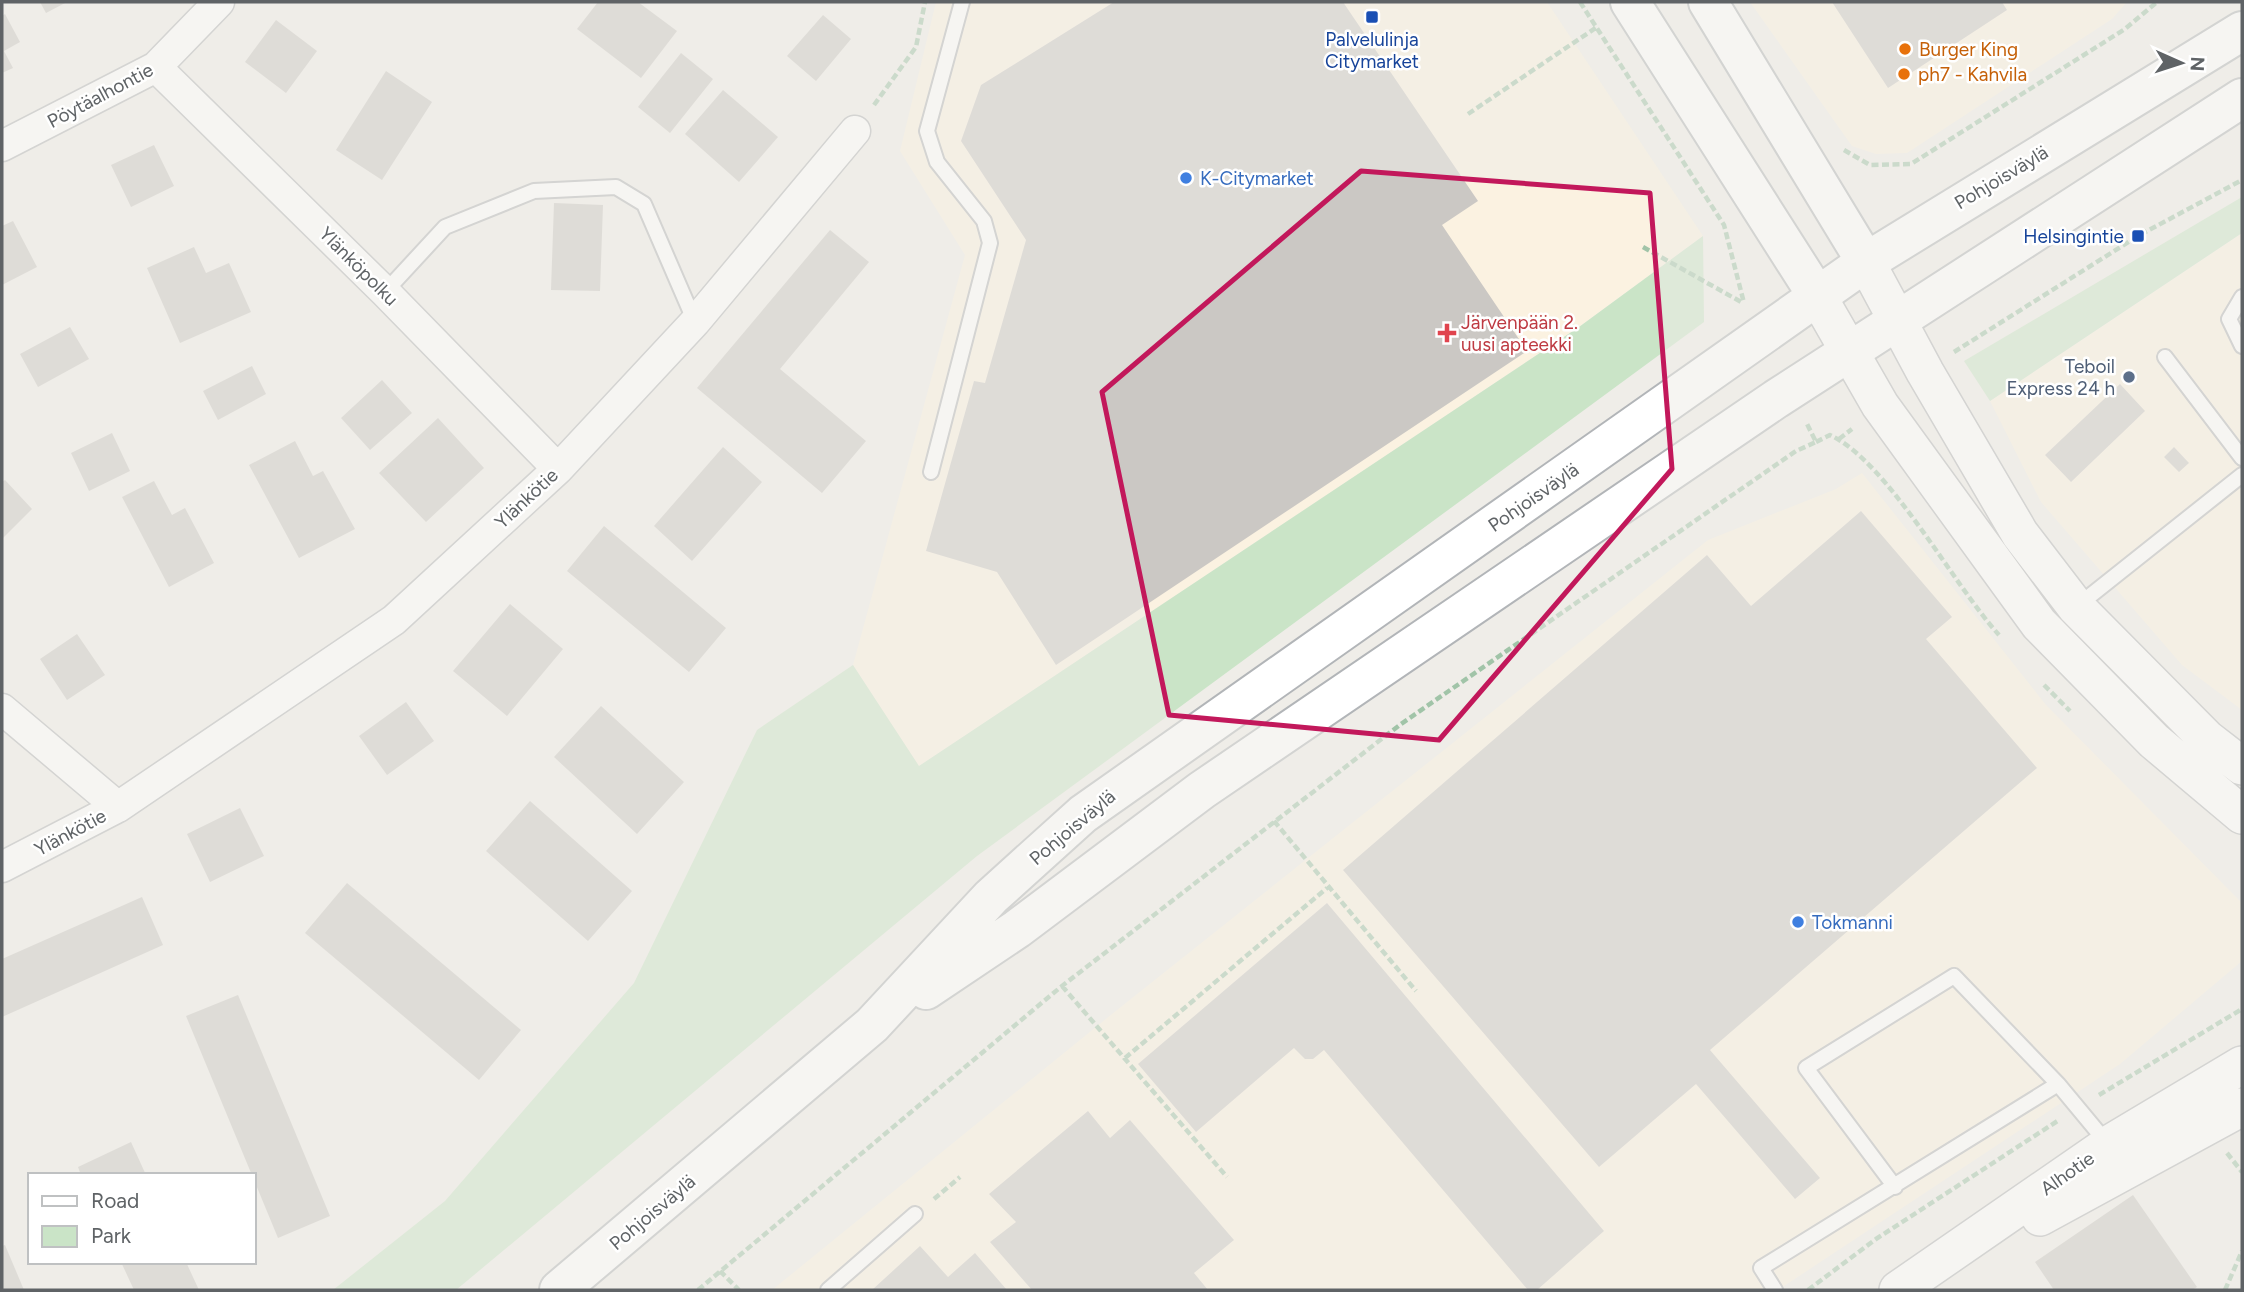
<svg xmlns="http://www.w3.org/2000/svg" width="2244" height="1292" viewBox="0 0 2244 1292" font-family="Figtree,sans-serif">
	<rect width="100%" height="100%" fill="#efede8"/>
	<!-- commercial -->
	<path fill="#fbf2e1" d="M 936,2 L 1547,2 L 1703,236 L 1579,327 L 918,767 L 853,665 L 965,255 L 900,151 Z
		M 1750,2 L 2127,2 L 2112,19 L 1907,153 L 1876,154 L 1852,146 Z
		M 2242,233 L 2242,710 L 2182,665 L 2041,502 L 1990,401 Z
		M 1862,473 L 2046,705 L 2242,903 L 2242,961 L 2120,1064 L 1778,1290 L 772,1290 L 1112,1014 L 1708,540 L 1836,489 Z"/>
	<!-- green -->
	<path fill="#cae4c7" d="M 2242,197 L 2242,233 L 1990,401 L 1964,361 Z
		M 1703,236 L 1704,322 L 977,856 L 456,1290 L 333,1290 L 445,1201 L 634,983 L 757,730 L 853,665 L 919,766 L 1579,327 Z"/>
	<!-- building -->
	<path fill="#cbc8c4" d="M 40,2 L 67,2 L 46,13 Z
		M 598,2 L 638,2 L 677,31 L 641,78 L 577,29 Z
		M 1114,2 L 1343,2 L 1478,201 L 1442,225 L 1527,351 L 1056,665 L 997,572 L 926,551 L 974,381 L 985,383 L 1026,240 L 961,141 L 981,85 Z
		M 1832,2 L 2002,2 L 2007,10 L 1888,88 Z
		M 5,14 L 20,42 L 4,51 L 13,68 L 2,73 L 2,16 Z
		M 823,15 L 851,39 L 816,81 L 787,56 Z
		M 276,20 L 317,51 L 286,93 L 245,62 Z
		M 681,53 L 713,79 L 670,133 L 638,107 Z
		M 386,71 L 432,102 L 382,180 L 336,150 Z
		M 723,90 L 778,137 L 739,182 L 685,134 Z
		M 154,145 L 174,186 L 131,207 L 111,165 Z
		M 554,203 L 603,205 L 600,291 L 551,290 Z
		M 13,221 L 37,267 L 2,285 L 2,226 Z
		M 830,230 L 869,262 L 780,369 L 866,441 L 822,493 L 697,388 Z
		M 194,247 L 206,273 L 229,263 L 251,312 L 180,343 L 147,268 Z
		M 70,327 L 89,359 L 38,387 L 20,354 Z
		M 252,366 L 266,394 L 218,420 L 203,391 Z
		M 382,380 L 412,413 L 370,450 L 341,418 Z
		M 2120,384 L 2145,411 L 2071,482 L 2045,455 Z
		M 438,418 L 484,468 L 426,522 L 379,473 Z
		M 112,433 L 130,471 L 89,491 L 71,453 Z
		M 295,441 L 313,476 L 323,471 L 355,529 L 299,558 L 249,465 Z
		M 723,447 L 762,482 L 692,561 L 654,526 Z
		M 2174,447 L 2189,463 L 2179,472 L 2164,457 Z
		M 5,480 L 32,509 L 2,539 L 2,482 Z
		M 154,481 L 172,515 L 185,508 L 214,563 L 169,587 L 122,497 Z
		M 1861,511 L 1952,617 L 1926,639 L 2037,768 L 1710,1050 L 1820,1178 L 1795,1199 L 1696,1084 L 1599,1167 L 1343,870 L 1707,555 L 1751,606 Z
		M 604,526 L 726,628 L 689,672 L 567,571 Z
		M 510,604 L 563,649 L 507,716 L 453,671 Z
		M 77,634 L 105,675 L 67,700 L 40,659 Z
		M 406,702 L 434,741 L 387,775 L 359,736 Z
		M 601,706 L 684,782 L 637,834 L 554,757 Z
		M 530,801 L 632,891 L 588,941 L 486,851 Z
		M 240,808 L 264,856 L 210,882 L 187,834 Z
		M 347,883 L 521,1030 L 479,1080 L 305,933 Z
		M 142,897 L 163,945 L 2,1017 L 2,959 Z
		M 1327,903 L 1604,1231 L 1537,1290 L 1528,1290 L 1324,1050 L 1313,1059 L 1305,1059 L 1294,1048 L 1196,1132 L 1138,1064 Z
		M 238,995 L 330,1216 L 278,1238 L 186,1016 Z
		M 1088,1111 L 1110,1138 L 1130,1120 L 1234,1240 L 1194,1273 L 1208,1290 L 1032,1290 L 990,1242 L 1016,1222 L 989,1194 Z
		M 131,1142 L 146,1175 L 81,1175 L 78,1167 Z
		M 2133,1195 L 2197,1287 L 2192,1290 L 2054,1290 L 2035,1262 Z
		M 5,1245 L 24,1290 L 2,1290 L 2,1246 Z
		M 920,1246 L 948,1277 L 975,1253 L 1007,1290 L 872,1290 Z
		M 121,1262 L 186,1262 L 199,1290 L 134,1290 Z"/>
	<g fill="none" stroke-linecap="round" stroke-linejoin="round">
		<defs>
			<path id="service" d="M 385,292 L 445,227 L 534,191 L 616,187 L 644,204 L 695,322
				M 2242,297 L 2229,319 L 2242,346
				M 2165,357 L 2242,458
				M 931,472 L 990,243 L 984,221 L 937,162 L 927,131 L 962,2
				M 2076,607 L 2242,475
				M 1895,1187 L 1806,1068 L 1954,976 L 2058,1084 L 2107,1143
				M 828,1290 L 915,1214
				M 1775,1290 L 1761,1268 L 2058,1084"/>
			<path id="minor" d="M 156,67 L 385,292 L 558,469
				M 2,146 L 156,67 L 219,2
				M 2,709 L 118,807
				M 2,867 L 118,807 L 394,620 L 558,469 L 695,322 L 855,131"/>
			<path id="tertiary" d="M 1866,262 L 1925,372 L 2020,534 L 2076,607 L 2207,739 L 2242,766
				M 1818,297 L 1880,405 L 2039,624 L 2154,741 L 2242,815
				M 2040,1217 L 2242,1107
				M 1898,1290 L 2108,1145 L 2242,1065"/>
			<path id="secondary" d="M 1630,2 L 1818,297
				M 1708,2 L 1866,262
				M 926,990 L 1017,929 L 1202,790 L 1776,399 L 2242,98
				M 559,1290 L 872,1025 L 991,897 L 1083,814 L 1866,262 L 2242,31"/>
		</defs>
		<!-- service casing -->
		<use href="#service" stroke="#b3b5b8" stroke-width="18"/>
		<!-- minor casing -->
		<use href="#minor" stroke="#b3b5b8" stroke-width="33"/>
		<!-- tertiary casing -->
		<use href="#tertiary" stroke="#b3b5b8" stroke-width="40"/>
		<!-- secondary casing -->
		<use href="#secondary" stroke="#b2b5b8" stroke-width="42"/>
		<!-- path -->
		<path stroke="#a1c4a8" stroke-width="4.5" stroke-dasharray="7 3.5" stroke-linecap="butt" d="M 1580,2 L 1724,225 L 1744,303
			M 874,105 L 916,47 L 925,2
			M 1468,114 L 1597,27
			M 1844,150 L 1870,165 L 1911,164 L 2125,29 L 2157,2
			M 1643,247 L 1743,303
			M 1954,352 L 2138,236 L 2242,180
			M 1839,439 L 1852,429
			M 1816,442 L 1830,435 C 1888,462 1952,583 1999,635
			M 2044,685 L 2070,711
			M 1274,821 L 1416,991
			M 1062,986 L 1227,1177
			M 1125,1058 L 1327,888
			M 2099,1095 L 2242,1009
			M 2227,1153 L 2242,1172
			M 934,1199 L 960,1177
			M 720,1271 L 739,1290
			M 698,1290 L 1062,986 L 1401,724 L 1796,451 L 1816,442 L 1806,422
			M 1808,1290 L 1876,1239 L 2059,1120
			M 2225,1290 L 2242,1251"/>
		<!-- service -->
		<use href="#service" stroke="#fff" stroke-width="14"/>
		<!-- minor -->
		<use href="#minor" stroke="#fff" stroke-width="30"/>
		<!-- tertiary -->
		<use href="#tertiary" stroke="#fff" stroke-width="37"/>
		<!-- secondary -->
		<use href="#secondary" stroke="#fff" stroke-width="38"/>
	</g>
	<!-- marked area -->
	<path d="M0 0H2244V1292H0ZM 1361,171 L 1650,193 L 1672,469 L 1439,740 L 1169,715 L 1102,392 Z" fill="#efede8" fill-opacity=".55" fill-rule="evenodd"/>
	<path fill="none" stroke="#c2185b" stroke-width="5" stroke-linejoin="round" d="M 1361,171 L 1650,193 L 1672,469 L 1439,740 L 1169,715 L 1102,392 Z"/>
	<!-- markers -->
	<g fill="#1a4fb4" stroke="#fff" stroke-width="2.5">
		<rect x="1365" y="10" width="14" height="14" rx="3.5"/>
		<rect x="2131" y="229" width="14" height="14" rx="3.5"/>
	</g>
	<g fill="#e8710a" stroke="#fff" stroke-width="2.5">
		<circle cx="1905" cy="49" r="7"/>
		<circle cx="1904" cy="74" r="7"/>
	</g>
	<g fill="#3f7fe0" stroke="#fff" stroke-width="2.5">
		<circle cx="1186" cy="178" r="7"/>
		<circle cx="1798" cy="922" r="7"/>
	</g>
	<path fill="#e0444e" stroke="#fff" stroke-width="2.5" d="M1443.5 322.5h7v7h7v7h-7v7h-7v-7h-7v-7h7z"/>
	<circle fill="#5c6f8a" stroke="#fff" stroke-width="2.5" cx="2129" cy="377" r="7"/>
	<g text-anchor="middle" stroke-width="5" stroke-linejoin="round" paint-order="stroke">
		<!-- transit labels -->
		<g font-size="19" fill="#164399" stroke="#fff">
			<text x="1372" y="46">Palvelulinja<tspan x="1372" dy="22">Citymarket</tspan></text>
			<text x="2124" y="243" text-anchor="end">Helsingintie</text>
		</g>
		<!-- food labels -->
		<g font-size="19" fill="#c56008" stroke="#fff" text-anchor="start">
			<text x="1919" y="56">Burger King</text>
			<text x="1918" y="81">ph7 - Kahvila</text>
		</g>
		<!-- street labels -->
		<g font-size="19" fill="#5f6366" stroke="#fff">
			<text transform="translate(100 95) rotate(-28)" y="7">Pöytäalhontie</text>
			<text transform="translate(2001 177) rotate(-31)" y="7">Pohjoisväylä</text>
			<text transform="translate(359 266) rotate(45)" y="7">Ylänköpolku</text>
			<text transform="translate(1533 497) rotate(-35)" y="7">Pohjoisväylä</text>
			<text transform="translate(526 498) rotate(-43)" y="7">Ylänkötie</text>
			<text transform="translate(1072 827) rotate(-40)" y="7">Pohjoisväylä</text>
			<text transform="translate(70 832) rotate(-28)" y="7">Ylänkötie</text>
			<text transform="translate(2067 1173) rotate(-35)" y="7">Alhotie</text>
			<text transform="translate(652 1212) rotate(-40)" y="7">Pohjoisväylä</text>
		</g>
		<!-- shop labels -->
		<g font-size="19" fill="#366cbe" stroke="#fff" text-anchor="start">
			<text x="1200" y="185">K-Citymarket</text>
			<text x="1812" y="929">Tokmanni</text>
		</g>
		<!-- health labels -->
		<g font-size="19" fill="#be3a42" stroke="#fff" text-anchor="start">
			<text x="1461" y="329">Järvenpään 2.<tspan x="1461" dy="22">uusi apteekki</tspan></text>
		</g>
		<!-- service labels -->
		<g font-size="19" fill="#4e5e75" stroke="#fff" text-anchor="end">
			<text x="2115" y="373">Teboil<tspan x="2115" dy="22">Express 24 h</tspan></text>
		</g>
	</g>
	<!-- border -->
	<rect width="2244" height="1292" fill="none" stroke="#5f6366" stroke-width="7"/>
	<!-- legend -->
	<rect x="28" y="1173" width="228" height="91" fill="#ffffff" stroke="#bfc1c2" stroke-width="2"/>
	<rect x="42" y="1196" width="35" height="10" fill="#ffffff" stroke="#bfc1c2" stroke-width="2"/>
	<text x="91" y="1208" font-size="21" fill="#5f6366">Road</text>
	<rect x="42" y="1226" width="35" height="21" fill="#cae4c7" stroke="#bfc1c2" stroke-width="2"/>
	<text x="91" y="1243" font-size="21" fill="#5f6366">Park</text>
	<!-- north arrow -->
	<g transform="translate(2181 63) rotate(93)" stroke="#ffffff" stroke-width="5" paint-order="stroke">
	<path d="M0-5L12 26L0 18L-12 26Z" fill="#5f6366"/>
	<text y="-10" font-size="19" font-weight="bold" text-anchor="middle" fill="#5f6366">N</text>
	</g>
</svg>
